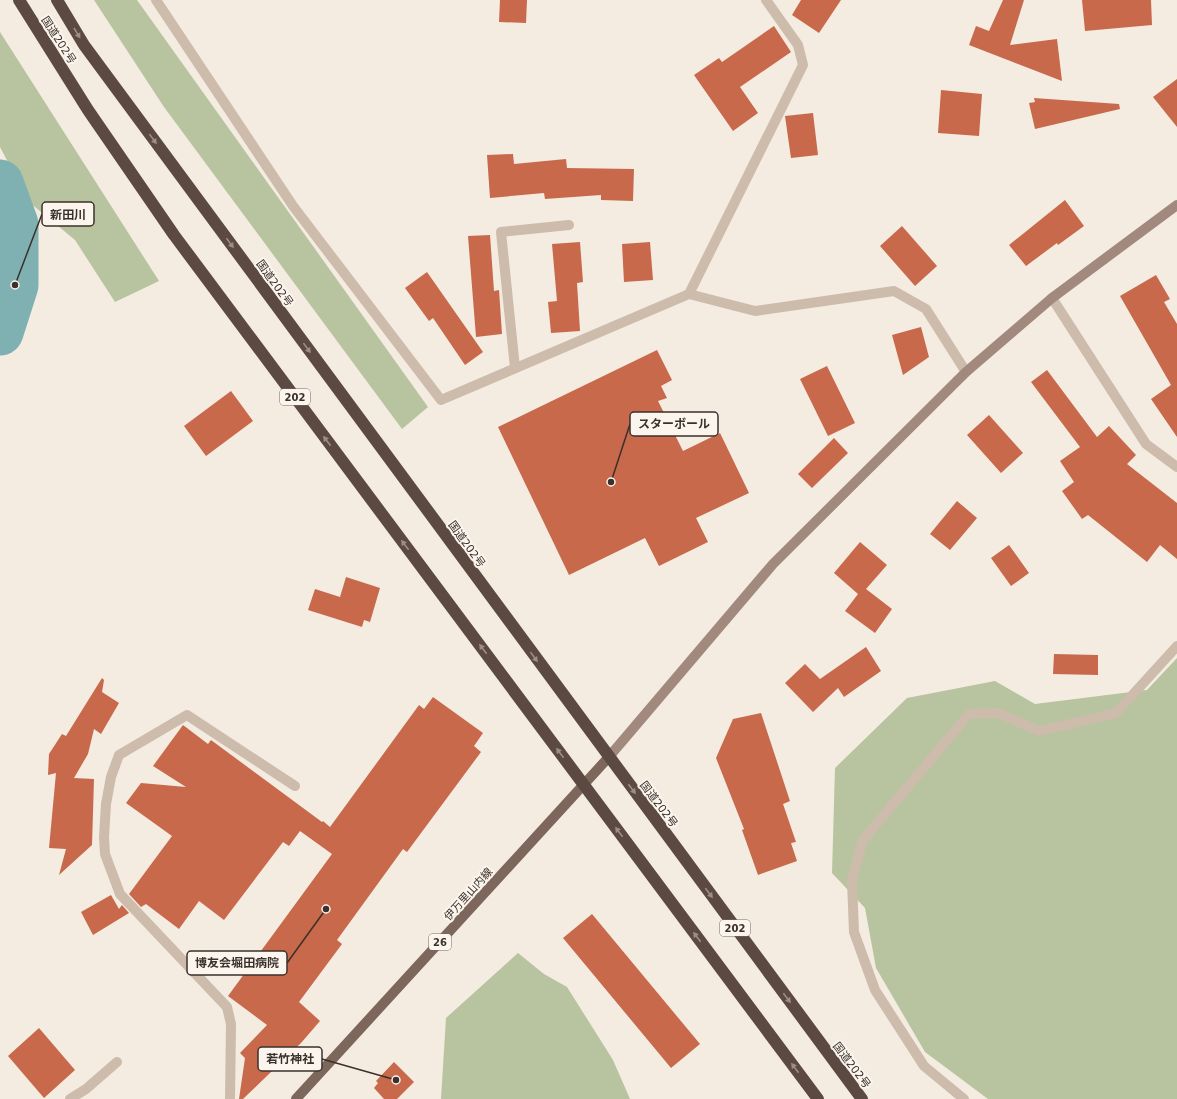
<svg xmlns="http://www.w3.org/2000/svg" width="1177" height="1099" viewBox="0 0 1177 1099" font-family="'DejaVu Sans','Noto Sans JP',sans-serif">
	<rect width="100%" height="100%" fill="#f4ebe1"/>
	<!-- green -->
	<path fill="#b8c4a0" d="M 94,0 L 137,0 L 428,407 L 402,429 L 164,107 Z
		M 0,32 L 159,281 L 115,302 L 75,240 L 29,202 L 0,147 Z
		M 1177,658 L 1177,1099 L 988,1099 L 925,1052 L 876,968 L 865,908 L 832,873 L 835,768 L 907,698 L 995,681 L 1035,704 L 1147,690 Z
		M 518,953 L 544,974 L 567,987 L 613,1060 L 630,1099 L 441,1099 L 446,1018 Z"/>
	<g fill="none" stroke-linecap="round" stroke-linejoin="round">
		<!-- river -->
		<path stroke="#7fb0b2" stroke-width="47" d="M 0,183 L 15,224 L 15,285 L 0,332"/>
	</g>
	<!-- building -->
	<path fill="#c8694b" d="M 500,0 L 527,0 L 526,23 L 499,22 Z
		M 801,0 L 841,0 L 819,33 L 792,15 Z
		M 1003,0 L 1024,0 L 1010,45 L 1057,39 L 1062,81 L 969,45 L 976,26 L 989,31 Z
		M 1082,0 L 1151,0 L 1152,25 L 1085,31 Z
		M 774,26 L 791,52 L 740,87 L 758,113 L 733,131 L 694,75 L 719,58 L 722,62 Z
		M 1177,79 L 1177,127 L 1153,97 Z
		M 941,90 L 982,94 L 979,136 L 938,133 Z
		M 1034,98 L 1119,104 L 1120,109 L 1035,129 L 1029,103 L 1035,102 Z
		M 813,113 L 818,155 L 791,158 L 785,116 Z
		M 513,154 L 514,164 L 566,159 L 567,168 L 634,169 L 633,201 L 601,200 L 601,195 L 545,199 L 544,193 L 490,198 L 487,155 Z
		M 1065,200 L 1084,226 L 1058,245 L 1057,243 L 1026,266 L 1009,245 Z
		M 902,226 L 937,266 L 915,286 L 880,246 Z
		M 490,235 L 494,291 L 499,290 L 502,334 L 476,337 L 468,236 Z
		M 580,242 L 583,282 L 577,283 L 580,331 L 551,333 L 548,302 L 557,301 L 552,244 Z
		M 650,242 L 653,280 L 624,282 L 622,244 Z
		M 427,272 L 483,352 L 465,365 L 433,318 L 429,321 L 405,288 Z
		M 1156,275 L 1170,299 L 1164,302 L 1177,324 L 1177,437 L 1151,399 L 1171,385 L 1120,296 Z
		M 921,327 L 929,357 L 903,375 L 892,335 Z
		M 657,350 L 672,380 L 661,386 L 667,398 L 658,401 L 683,451 L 720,433 L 749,493 L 696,518 L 708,542 L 659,566 L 645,538 L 569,575 L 498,427 Z
		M 827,366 L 855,423 L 828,436 L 800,379 Z
		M 1047,370 L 1097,437 L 1109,426 L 1136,455 L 1127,464 L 1177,503 L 1177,559 L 1160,545 L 1147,562 L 1088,515 L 1082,519 L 1062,491 L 1074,482 L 1060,461 L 1080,447 L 1031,382 Z
		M 231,391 L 253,421 L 206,456 L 184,426 Z
		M 989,415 L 1023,453 L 1001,473 L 967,435 Z
		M 834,438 L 848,453 L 812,488 L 798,474 Z
		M 957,501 L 977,518 L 950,550 L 930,534 Z
		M 860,542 L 887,565 L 866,589 L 892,609 L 875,633 L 845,611 L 858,594 L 834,573 Z
		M 1009,545 L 1029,573 L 1011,586 L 991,558 Z
		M 346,577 L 380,588 L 370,622 L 364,620 L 362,627 L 308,610 L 315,589 L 340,597 Z
		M 866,647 L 881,671 L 844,697 L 838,688 L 813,712 L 785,683 L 805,664 L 820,679 Z
		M 1054,654 L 1098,655 L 1098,675 L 1053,674 Z
		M 102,678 L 104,680 L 102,692 L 119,703 L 101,734 L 94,729 L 88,754 L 74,778 L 94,779 L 92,845 L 59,875 L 66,849 L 49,848 L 56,773 L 48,775 L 49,754 L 62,734 L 66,736 Z
		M 433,697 L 483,733 L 474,746 L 481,752 L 407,852 L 403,849 L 337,940 L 342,944 L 299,1002 L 320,1021 L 301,1043 L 243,1099 L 239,1099 L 245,1058 L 240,1053 L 267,1025 L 228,996 L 332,854 L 300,831 L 289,846 L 283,842 L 224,920 L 199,901 L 179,929 L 146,904 L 141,907 L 129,894 L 172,836 L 126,803 L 141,783 L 186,787 L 153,766 L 183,725 L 208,744 L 211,740 L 322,822 L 323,821 L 330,827 L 419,705 L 424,709 Z
		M 761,713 L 790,801 L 783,804 L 796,842 L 791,843 L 797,861 L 758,875 L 742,830 L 744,829 L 716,758 L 733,719 Z
		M 111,895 L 119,909 L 122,905 L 129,913 L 93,935 L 81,912 Z
		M 592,914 L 700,1044 L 671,1068 L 563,938 Z
		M 39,1028 L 75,1070 L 44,1098 L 8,1056 Z
		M 394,1062 L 414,1082 L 397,1099 L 384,1099 L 374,1088 L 378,1083 L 376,1081 Z"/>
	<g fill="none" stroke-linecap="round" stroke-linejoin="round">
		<!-- lane -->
		<path stroke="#cdbbac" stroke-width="10" d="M 70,1099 L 86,1089 L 117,1062
			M 230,1099 L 231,1024 L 227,1007 L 120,894 L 105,854 L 104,837 L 106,804 L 111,777 L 119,755 L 187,715 L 295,786"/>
		<!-- street -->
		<path stroke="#cdbbac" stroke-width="10" d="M 156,0 L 293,206 L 441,400 L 689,294
			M 766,0 L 798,45 L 803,65 L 689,294 L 755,311 L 894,291 L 926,309 L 966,372
			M 1052,298 L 1146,444 L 1177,467
			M 515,368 L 501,232 L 569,225
			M 964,1099 L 924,1066 L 875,990 L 854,932 L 852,880 L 863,840 L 969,714 L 998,713 L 1039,731 L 1116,713 L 1177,646"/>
		<!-- secondary -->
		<path stroke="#a18a7d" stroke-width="10" d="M 608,758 L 773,564 L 966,372 L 1052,298 L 1177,205"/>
		<!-- primary -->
		<path stroke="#7d675c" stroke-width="10" d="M 296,1099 L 608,758"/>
		<!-- highway -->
		<path stroke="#5c4a42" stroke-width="12" d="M 19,0 L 88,110 L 174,235 L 818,1099
			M 57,0 L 84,45 L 862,1099"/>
	</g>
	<!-- one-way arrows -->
	<defs><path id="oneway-solid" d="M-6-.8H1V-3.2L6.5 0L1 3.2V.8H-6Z"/></defs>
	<g fill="#9c8e87">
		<use href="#oneway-solid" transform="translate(77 33) rotate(59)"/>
		<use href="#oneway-solid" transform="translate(153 139) rotate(54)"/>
		<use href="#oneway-solid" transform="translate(230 243) rotate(54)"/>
		<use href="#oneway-solid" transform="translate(307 348) rotate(54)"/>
		<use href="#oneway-solid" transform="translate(327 441) rotate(-127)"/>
		<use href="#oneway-solid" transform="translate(405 545) rotate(-127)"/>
		<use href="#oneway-solid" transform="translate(483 649) rotate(-127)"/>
		<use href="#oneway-solid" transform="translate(534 657) rotate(54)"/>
		<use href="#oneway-solid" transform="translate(560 753) rotate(-127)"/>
		<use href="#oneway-solid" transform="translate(632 789) rotate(53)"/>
		<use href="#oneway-solid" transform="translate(619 832) rotate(-127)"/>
		<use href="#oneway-solid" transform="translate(709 893) rotate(53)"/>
		<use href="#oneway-solid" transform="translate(697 937) rotate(-127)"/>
		<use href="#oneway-solid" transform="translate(787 998) rotate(53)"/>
		<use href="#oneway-solid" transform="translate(795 1068) rotate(-127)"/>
	</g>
	<g text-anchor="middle" stroke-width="4" stroke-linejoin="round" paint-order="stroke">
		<!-- shield labels -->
		<g fill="#fbf5ee" stroke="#756b66" stroke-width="1">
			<rect x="280" y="389" width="30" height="16" rx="3"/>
			<rect x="720" y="920" width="30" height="16" rx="3"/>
			<rect x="429" y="934" width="22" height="16" rx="3"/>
		</g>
		<g font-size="10" font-weight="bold" fill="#3b302b">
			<text x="295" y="401">202</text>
			<text x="735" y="932">202</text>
			<text x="440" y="946">26</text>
		</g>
		<!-- street labels -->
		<g font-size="11" fill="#3b302b" stroke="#fbf5ee">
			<text transform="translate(59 40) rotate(57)" y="4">国道202号</text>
			<text transform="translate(275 283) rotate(54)" y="4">国道202号</text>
			<text transform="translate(467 544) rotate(54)" y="4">国道202号</text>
			<text transform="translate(659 804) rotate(53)" y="4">国道202号</text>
			<text transform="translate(468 894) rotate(-48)" y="4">伊万里山内線</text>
			<text transform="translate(852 1065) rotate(53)" y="4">国道202号</text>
		</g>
	</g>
	<!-- callouts -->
	<path fill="none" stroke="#3b302b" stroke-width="1.5" d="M15 285L42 214M611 482L630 424M326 909L287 963M396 1080L322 1059"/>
	<g fill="#3b302b" stroke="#fbf5ee" stroke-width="1.5">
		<circle cx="15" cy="285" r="4"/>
		<circle cx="611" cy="482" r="4"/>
		<circle cx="326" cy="909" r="4"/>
		<circle cx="396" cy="1080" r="4"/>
	</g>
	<g fill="#fbf5ee" stroke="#3b302b" stroke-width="1.5">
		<rect x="42" y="202" width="52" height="24" rx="4"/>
		<rect x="630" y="412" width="88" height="24" rx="4"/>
		<rect x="187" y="951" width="100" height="24" rx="4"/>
		<rect x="258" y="1047" width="64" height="24" rx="4"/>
	</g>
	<g font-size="12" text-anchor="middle" font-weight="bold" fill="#3b302b">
		<text x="68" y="219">新田川</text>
		<text x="674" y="428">スターボール</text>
		<text x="237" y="967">博友会堀田病院</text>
		<text x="290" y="1063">若竹神社</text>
	</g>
</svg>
